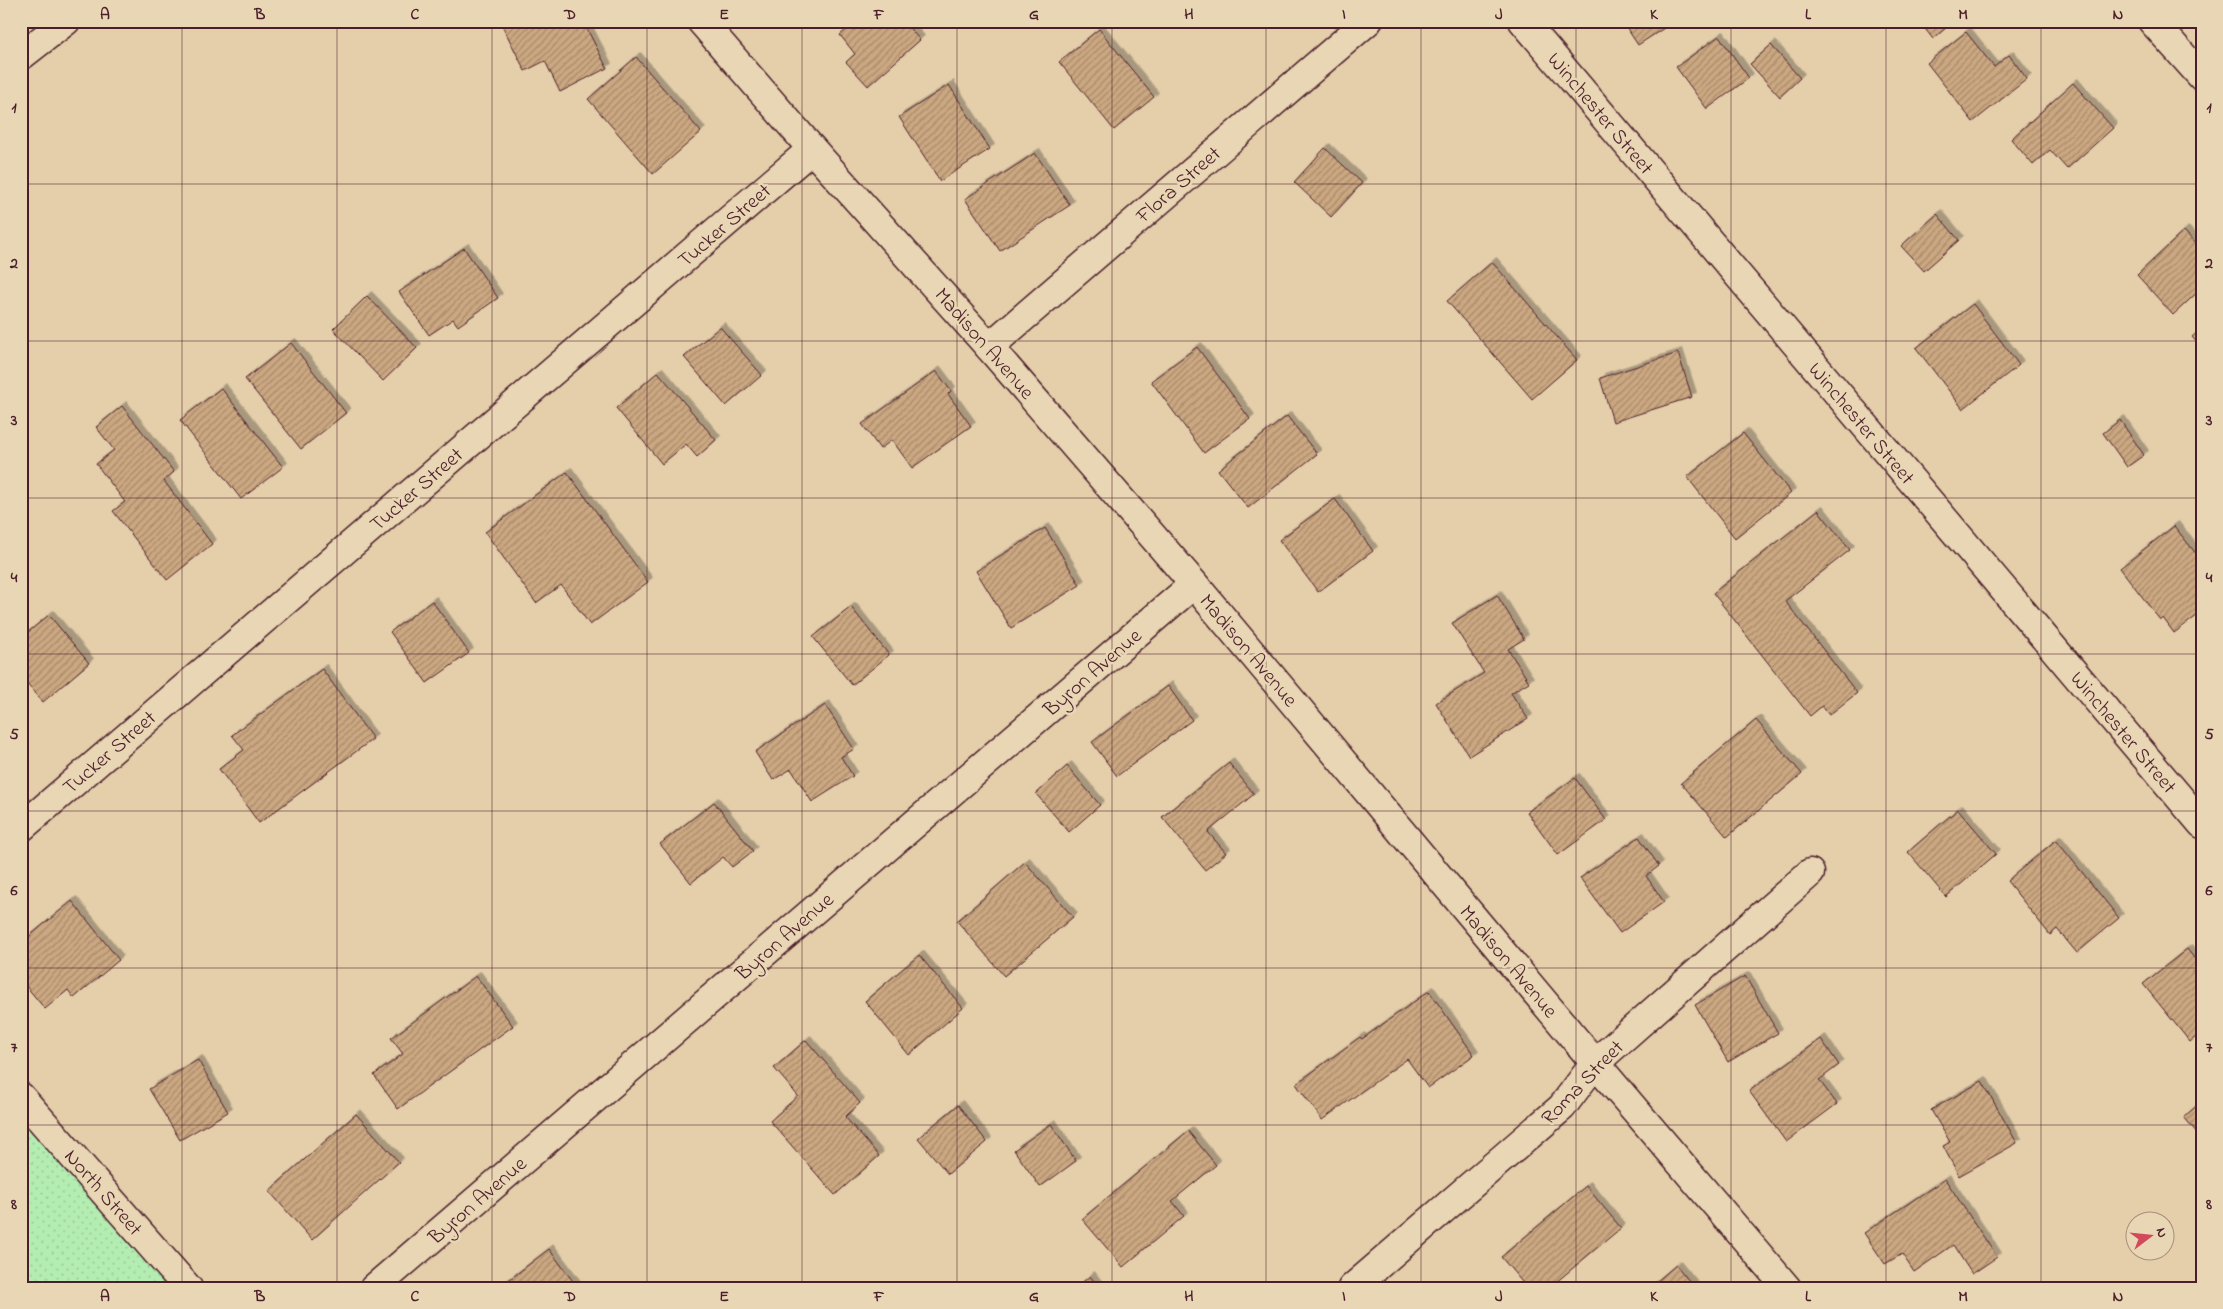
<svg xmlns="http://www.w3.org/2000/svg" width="2223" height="1309" viewBox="0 0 2223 1309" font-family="'Indie Flower',sans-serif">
	<defs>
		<pattern id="park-dots" width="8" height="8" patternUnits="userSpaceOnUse" patternTransform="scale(1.25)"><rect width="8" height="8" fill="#b4edb1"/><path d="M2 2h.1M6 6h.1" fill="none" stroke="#9ccb98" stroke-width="1.8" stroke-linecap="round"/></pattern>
		<pattern id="building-hatch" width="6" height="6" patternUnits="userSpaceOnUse" patternTransform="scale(1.25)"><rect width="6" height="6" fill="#cba881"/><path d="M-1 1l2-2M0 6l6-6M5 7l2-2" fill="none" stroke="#a7886a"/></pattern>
		<filter id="shadow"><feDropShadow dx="4.5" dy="-4.5" stdDeviation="0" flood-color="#0004"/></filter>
	</defs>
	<rect width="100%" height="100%" fill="#e5cfab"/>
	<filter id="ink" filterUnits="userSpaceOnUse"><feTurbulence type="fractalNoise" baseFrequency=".02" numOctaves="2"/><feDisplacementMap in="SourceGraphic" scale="10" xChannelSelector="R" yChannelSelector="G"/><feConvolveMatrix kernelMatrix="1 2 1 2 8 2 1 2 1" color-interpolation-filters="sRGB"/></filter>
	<g filter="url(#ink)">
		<!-- park -->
		<path fill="url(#park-dots)" stroke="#7f866e" d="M 21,1097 L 188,1288 L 21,1288 Z"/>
		<!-- building -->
		<path fill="url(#building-hatch)" stroke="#4a1f2b" filter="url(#shadow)" d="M 510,21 L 583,21 L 607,68 L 560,92 L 545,61 L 525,71 L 502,25 Z
			M 856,21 L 903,21 L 920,40 L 868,86 L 846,62 L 855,54 L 840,35 Z
			M 1622,21 L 1675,21 L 1638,45 Z
			M 1919,21 L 1954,21 L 1933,39 Z
			M 1099,29 L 1154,97 L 1114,130 L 1059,62 Z
			M 1966,32 L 1994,67 L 2009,55 L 2027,79 L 1973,122 L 1927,63 Z
			M 1719,36 L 1749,78 L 1707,109 L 1676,67 Z
			M 1771,45 L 1800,78 L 1780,97 L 1750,64 Z
			M 636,57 L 701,132 L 653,174 L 588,99 Z
			M 2073,83 L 2113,128 L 2067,169 L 2050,150 L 2033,165 L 2011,139 Z
			M 949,85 L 990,149 L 940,181 L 899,117 Z
			M 1325,148 L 1362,183 L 1331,217 L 1294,182 Z
			M 1035,153 L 1070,205 L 1000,251 L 965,199 Z
			M 1937,214 L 1959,240 L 1924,271 L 1901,246 Z
			M 2184,231 L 2202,250 L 2202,288 L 2173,315 L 2137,275 Z
			M 464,248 L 498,298 L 458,326 L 453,319 L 429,335 L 399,292 Z
			M 1492,262 L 1577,360 L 1532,399 L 1447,301 Z
			M 367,296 L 417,348 L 383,381 L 333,329 Z
			M 1973,304 L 2019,365 L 1963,409 L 1916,348 Z
			M 720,327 L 762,375 L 726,406 L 684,357 Z
			M 2202,328 L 2202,348 L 2192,337 Z
			M 291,343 L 346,413 L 301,449 L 245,379 Z
			M 1197,347 L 1250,419 L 1204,453 L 1151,381 Z
			M 1678,353 L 1692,397 L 1613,422 L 1600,378 Z
			M 936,371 L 951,391 L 948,394 L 971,426 L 912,468 L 892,440 L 880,449 L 862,424 Z
			M 658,372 L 716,440 L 697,457 L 686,444 L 662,464 L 616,408 Z
			M 221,388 L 283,467 L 241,499 L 180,420 Z
			M 122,406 L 174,472 L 164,481 L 212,544 L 167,580 L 113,511 L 125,502 L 96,464 L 114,450 L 96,427 Z
			M 1287,416 L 1317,454 L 1248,508 L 1218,470 Z
			M 2120,420 L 2144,455 L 2127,467 L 2103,433 Z
			M 1743,433 L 1791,493 L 1735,538 L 1687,477 Z
			M 567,472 L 648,582 L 590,625 L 561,585 L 536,603 L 485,532 Z
			M 1335,499 L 1373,551 L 1318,592 L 1279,540 Z
			M 1818,510 L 1850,550 L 1785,601 L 1857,693 L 1829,715 L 1822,706 L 1810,716 L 1713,593 Z
			M 2174,526 L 2202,561 L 2202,612 L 2174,633 L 2163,618 L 2160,620 L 2120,568 Z
			M 1045,528 L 1080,585 L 1011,628 L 976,571 Z
			M 1497,595 L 1524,639 L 1508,649 L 1529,682 L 1511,693 L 1528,719 L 1469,756 L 1436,703 L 1484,673 L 1452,623 Z
			M 432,601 L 469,653 L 427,683 L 390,632 Z
			M 851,607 L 889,655 L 852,685 L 813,637 Z
			M 49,615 L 89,663 L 43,702 L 21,676 L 21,638 Z
			M 322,669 L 373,739 L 259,823 L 219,769 L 244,750 L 232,735 Z
			M 1168,686 L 1192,720 L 1117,776 L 1092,742 Z
			M 825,705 L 854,749 L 841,757 L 853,776 L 812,802 L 791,769 L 773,780 L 755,752 Z
			M 1756,720 L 1802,774 L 1727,837 L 1681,783 Z
			M 1229,763 L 1254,794 L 1208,832 L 1226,853 L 1205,870 L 1162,817 Z
			M 1067,766 L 1100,805 L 1069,832 L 1036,794 Z
			M 1575,778 L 1606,820 L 1558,855 L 1527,812 Z
			M 714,802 L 753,851 L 732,867 L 723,857 L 691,883 L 660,844 Z
			M 1958,809 L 1996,854 L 1946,897 L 1908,852 Z
			M 1639,837 L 1659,866 L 1646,876 L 1664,902 L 1620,933 L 1580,878 Z
			M 2056,840 L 2119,918 L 2077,953 L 2057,929 L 2050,935 L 2007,881 Z
			M 1025,862 L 1073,917 L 1004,976 L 957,921 Z
			M 72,901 L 119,960 L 74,998 L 68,990 L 45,1009 L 21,980 L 21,943 Z
			M 2187,949 L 2202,968 L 2202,1032 L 2190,1042 L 2143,984 Z
			M 919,955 L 963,1008 L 909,1055 L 865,1001 Z
			M 476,976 L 513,1026 L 398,1109 L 374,1075 L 403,1054 L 391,1038 Z
			M 1745,976 L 1778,1033 L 1728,1062 L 1695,1005 Z
			M 1429,991 L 1474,1055 L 1428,1088 L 1407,1059 L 1322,1120 L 1296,1084 L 1360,1037 L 1362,1039 Z
			M 1821,1039 L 1839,1065 L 1819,1080 L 1837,1104 L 1786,1142 L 1749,1091 Z
			M 806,1040 L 860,1103 L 845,1117 L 879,1156 L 835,1195 L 770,1121 L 798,1096 L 774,1068 Z
			M 198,1060 L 228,1112 L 180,1140 L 149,1089 Z
			M 1982,1081 L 2017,1143 L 1959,1176 L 1943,1146 L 1950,1142 L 1931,1110 Z
			M 2202,1101 L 2202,1129 L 2197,1133 L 2184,1117 Z
			M 958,1105 L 987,1142 L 948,1174 L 918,1138 Z
			M 356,1114 L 399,1162 L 312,1240 L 269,1191 Z
			M 1051,1124 L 1076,1161 L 1040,1187 L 1014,1150 Z
			M 1188,1131 L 1216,1165 L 1172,1201 L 1184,1216 L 1123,1267 L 1082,1219 Z
			M 1945,1179 L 1997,1257 L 1972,1274 L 1953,1245 L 1914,1272 L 1902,1254 L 1885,1264 L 1864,1233 Z
			M 1586,1186 L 1621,1228 L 1549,1288 L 1527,1288 L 1501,1257 Z
			M 549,1249 L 578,1288 L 502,1288 L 501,1286 Z
			M 1676,1265 L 1695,1288 L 1649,1288 Z
			M 1090,1276 L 1099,1288 L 1076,1288 Z"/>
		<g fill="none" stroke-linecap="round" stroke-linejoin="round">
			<defs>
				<path id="minor" d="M 1523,21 L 2202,824
					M 2152,21 L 2202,77
					M 21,56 L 66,21
					M 989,347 L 1368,21
					M 21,828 L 812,149
					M 374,1288 L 1194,584
					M 1352,1288 L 1562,1107 L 1595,1063 L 1810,873"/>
				<path id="tertiary" d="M 701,21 L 812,149 L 989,347 L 1194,584 L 1595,1063 L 1787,1288
					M 21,1097 L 188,1288"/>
			</defs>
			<!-- minor casing -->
			<use href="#minor" stroke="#4a1f2b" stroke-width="31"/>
			<!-- tertiary casing -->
			<use href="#tertiary" stroke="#4a1f2b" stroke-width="31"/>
			<!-- minor -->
			<use href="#minor" stroke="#e9d6b4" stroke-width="28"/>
			<!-- tertiary -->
			<use href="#tertiary" stroke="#e9d6b4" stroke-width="28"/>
		</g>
	</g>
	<!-- grid -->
	<path fill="none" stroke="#4a1f2b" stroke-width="1" stroke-opacity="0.55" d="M 182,21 L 182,1288M 337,21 L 337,1288M 492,21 L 492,1288M 647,21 L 647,1288M 802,21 L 802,1288M 957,21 L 957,1288M 1112,21 L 1112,1288M 1266,21 L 1266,1288M 1421,21 L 1421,1288M 1576,21 L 1576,1288M 1731,21 L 1731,1288M 1886,21 L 1886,1288M 2041,21 L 2041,1288M 21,184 L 2202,184M 21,341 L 2202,341M 21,498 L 2202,498M 21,654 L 2202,654M 21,811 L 2202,811M 21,968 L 2202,968M 21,1125 L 2202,1125"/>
	<g text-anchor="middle" stroke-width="5" stroke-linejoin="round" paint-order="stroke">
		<!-- street labels -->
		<g font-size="21" fill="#4a1f2b" stroke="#e9d6b4">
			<text transform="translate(1601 113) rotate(50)" y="7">Winchester Street</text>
			<text transform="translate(1178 184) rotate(-41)" y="7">Flora Street</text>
			<text transform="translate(724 225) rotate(-41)" y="7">Tucker Street</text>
			<text transform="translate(985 343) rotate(49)" y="7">Madison Avenue</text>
			<text transform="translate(1862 423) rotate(50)" y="7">Winchester Street</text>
			<text transform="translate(416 489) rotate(-41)" y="7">Tucker Street</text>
			<text transform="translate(1249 650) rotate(50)" y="7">Madison Avenue</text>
			<text transform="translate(1092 672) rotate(-41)" y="7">Byron Avenue</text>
			<text transform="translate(2124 732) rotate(50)" y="7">Winchester Street</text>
			<text transform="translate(109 752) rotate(-41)" y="7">Tucker Street</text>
			<text transform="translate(784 936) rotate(-41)" y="7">Byron Avenue</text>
			<text transform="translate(1509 961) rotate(50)" y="7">Madison Avenue</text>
			<text transform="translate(1582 1082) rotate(-46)" y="7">Roma Street</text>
			<text transform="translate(104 1192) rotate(49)" y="7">North Street</text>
			<text transform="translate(477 1200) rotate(-41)" y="7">Byron Avenue</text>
		</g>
	</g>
	<!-- margin -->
	<rect width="2223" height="1309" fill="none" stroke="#e9d6b4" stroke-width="55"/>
	<!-- north arrow -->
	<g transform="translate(2150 1236) rotate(74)"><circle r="24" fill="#e9d6b4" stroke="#a98d7d"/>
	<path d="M0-4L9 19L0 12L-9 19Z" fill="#d1495b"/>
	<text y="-8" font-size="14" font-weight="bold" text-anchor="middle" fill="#4a1f2b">N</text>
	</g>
	<rect x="28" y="28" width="2168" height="1254" fill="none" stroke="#4a1f2b" stroke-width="2"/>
	<g font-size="16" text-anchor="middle" font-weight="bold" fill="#4a1f2b">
		<text x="105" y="19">A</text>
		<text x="260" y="19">B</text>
		<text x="415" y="19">C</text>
		<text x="570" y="19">D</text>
		<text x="724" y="19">E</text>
		<text x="879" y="19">F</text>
		<text x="1034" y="19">G</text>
		<text x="1189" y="19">H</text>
		<text x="1344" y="19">I</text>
		<text x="1499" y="19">J</text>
		<text x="1654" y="19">K</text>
		<text x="1808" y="19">L</text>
		<text x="1963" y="19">M</text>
		<text x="2118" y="19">N</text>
		<text x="14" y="112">1</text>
		<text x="2209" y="112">1</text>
		<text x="14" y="268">2</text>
		<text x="2209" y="268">2</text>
		<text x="14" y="425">3</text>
		<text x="2209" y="425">3</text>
		<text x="14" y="582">4</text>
		<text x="2209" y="582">4</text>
		<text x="14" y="739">5</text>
		<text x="2209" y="739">5</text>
		<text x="14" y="895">6</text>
		<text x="2209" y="895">6</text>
		<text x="14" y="1052">7</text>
		<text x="2209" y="1052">7</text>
		<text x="14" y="1209">8</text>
		<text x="2209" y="1209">8</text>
		<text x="105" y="1301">A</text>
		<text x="260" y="1301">B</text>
		<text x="415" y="1301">C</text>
		<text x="570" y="1301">D</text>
		<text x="724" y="1301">E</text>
		<text x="879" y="1301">F</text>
		<text x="1034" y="1301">G</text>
		<text x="1189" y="1301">H</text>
		<text x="1344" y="1301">I</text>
		<text x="1499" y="1301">J</text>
		<text x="1654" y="1301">K</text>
		<text x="1808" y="1301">L</text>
		<text x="1963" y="1301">M</text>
		<text x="2118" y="1301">N</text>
	</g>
</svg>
